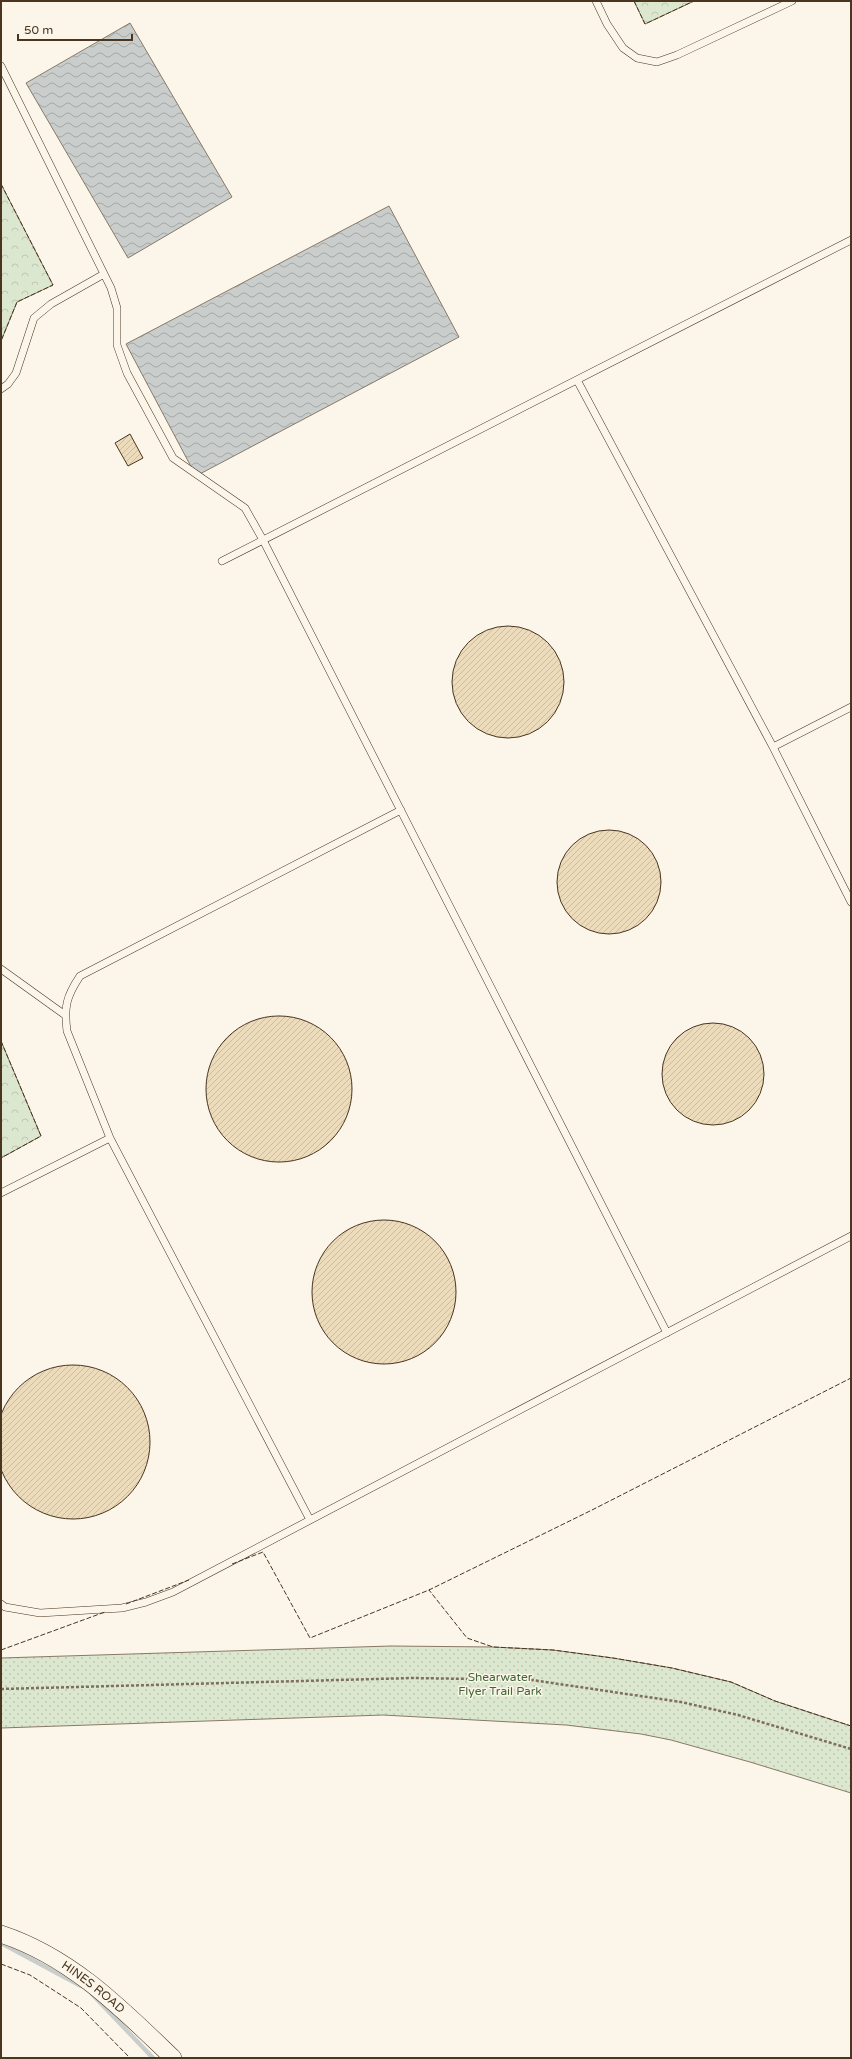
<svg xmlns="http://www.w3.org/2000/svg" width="852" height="2059" viewBox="0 0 852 2059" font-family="'Varela Round',sans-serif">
	<defs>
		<pattern id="forest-crowns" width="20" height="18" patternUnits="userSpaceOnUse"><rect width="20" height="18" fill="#dce7d0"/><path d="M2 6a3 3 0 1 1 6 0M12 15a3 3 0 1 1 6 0" fill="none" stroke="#bec7b2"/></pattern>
		<pattern id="park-dots" width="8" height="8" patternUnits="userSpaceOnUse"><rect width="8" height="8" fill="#dce7d0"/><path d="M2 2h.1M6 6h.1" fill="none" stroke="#bec7b2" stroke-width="1.8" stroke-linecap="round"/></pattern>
		<pattern id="water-waves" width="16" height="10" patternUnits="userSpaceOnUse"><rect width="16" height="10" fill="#c9cecd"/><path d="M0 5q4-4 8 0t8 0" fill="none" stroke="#a5a8a6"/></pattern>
		<pattern id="building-hatch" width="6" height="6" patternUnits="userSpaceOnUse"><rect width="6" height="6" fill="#ecdcbc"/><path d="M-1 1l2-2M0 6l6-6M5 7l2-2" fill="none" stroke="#ccbda1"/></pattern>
	</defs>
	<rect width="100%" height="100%" fill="#fbf6e9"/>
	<!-- forest -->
	<path fill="url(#forest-crowns)" stroke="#887966" d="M 634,1 L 694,1 L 645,24 Z
		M 1,184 L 53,285 L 17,302 L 1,341 Z
		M 1,1041 L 41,1136 L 1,1158 Z"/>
	<!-- park -->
	<path fill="url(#park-dots)" stroke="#887966" d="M 391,1646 L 493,1647 L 553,1650 L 613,1658 L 672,1668 L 731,1682 L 775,1701 L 851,1726 L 851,1793 L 750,1762 L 671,1740 L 641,1734 L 566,1725 L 383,1715 L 1,1728 L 1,1658 Z"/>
	<!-- water -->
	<path fill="url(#water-waves)" stroke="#887966" d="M 130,23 L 232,197 L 128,258 L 26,83 Z
		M 389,206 L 459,337 L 196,476 L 126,344 Z"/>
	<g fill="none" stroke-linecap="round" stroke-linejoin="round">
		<!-- stream -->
		<path stroke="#c9cecd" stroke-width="4.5" d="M 1,1943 L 81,1986
			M 92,1994 L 153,2058"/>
	</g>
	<!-- building -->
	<path fill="url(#building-hatch)" stroke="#4a3520" d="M 130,434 L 143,458 L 128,466 L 115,443 Z
		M452 682a56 56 0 1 1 112 0a56 56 0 1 1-112 0Z
		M557 882a52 52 0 1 1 104 0a52 52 0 1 1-104 0Z
		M206 1089a73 73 0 1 1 146 0a73 73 0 1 1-146 0Z
		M662 1074a51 51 0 1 1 102 0a51 51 0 1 1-102 0Z
		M312 1292a72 72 0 1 1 144 0a72 72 0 1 1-144 0Z
		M-4 1442a77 77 0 1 1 154 0a77 77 0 1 1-154 0Z"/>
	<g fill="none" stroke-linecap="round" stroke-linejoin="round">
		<defs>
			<path id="service" d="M 596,1 L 607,24 L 623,48 L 637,58 L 657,62 L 677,55 L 792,1
				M 1,66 L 111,288 L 117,308 L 117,345 L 127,373 L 173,458 L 245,508 L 263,540 L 667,1333
				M 577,380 L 773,747 L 851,902
				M 1,389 L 8,384 L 16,373 L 34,318 L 51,304 L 104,274
				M 222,561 L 851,240
				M 773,747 L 851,707
				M 1,969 L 65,1015
				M 1,1193 L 110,1138
				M 310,1520 L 110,1138 L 67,1031 C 64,1007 66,997 80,976 L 401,810
				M 1,1604 L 5,1607 L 40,1613 L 122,1608 L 146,1602 L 173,1592 L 851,1236"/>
			<g id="tertiary">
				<path id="s1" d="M 1,1934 C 71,1957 121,2008 173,2058"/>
			</g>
		</defs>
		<!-- service casing -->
		<use href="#service" stroke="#4a3520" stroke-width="8"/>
		<!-- tertiary casing -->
		<use href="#tertiary" stroke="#4a3520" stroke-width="18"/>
		<!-- path -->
		<path stroke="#7f6f5c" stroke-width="2.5" stroke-dasharray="3 2" stroke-linecap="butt" d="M 1,1689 L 413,1678 L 532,1680 L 681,1702 L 738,1715 L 851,1749"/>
		<!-- service -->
		<use href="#service" stroke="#fbf6e9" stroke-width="7"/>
		<!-- tertiary -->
		<use href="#tertiary" stroke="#fbf6e9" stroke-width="17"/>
		<!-- fence -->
		<path stroke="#4a3520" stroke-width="1" stroke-dasharray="5 2" stroke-linecap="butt" d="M 634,1 L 645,24 L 694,1
			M 1,184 L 53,285 L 17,302 L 1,341
			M 1,1041 L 41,1136 L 1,1158
			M 232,1564 L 263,1552 L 310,1638 L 429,1590 L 592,1510 L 851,1378
			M 430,1589 L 429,1590 L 467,1638 L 493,1647 L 553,1650 L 613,1658 L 672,1668 L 731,1682 L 775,1701 L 851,1726
			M 126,1604 L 189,1580
			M 1,1650 L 105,1612
			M 1,1964 L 30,1975 L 81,2008 L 130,2058"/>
	</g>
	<g text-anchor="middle" stroke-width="3" stroke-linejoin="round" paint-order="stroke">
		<!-- park labels -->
		<g font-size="12" fill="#436837" stroke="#fbf6e9">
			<text x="500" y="1681">Shearwater<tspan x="500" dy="14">Flyer Trail Park</tspan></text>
		</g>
		<!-- street labels -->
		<g font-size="12" fill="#4a3520" stroke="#fbf6e9">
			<text dy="4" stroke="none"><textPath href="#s1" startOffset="107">HINES ROAD</textPath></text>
		</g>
	</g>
	<!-- border -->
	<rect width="852" height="2059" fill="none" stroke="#4a3520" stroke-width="4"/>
	<!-- scale -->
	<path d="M18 34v6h114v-6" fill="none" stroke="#4a3520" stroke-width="2"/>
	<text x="24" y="34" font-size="12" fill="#4a3520" stroke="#fbf6e9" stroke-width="3" paint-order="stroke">50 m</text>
</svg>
